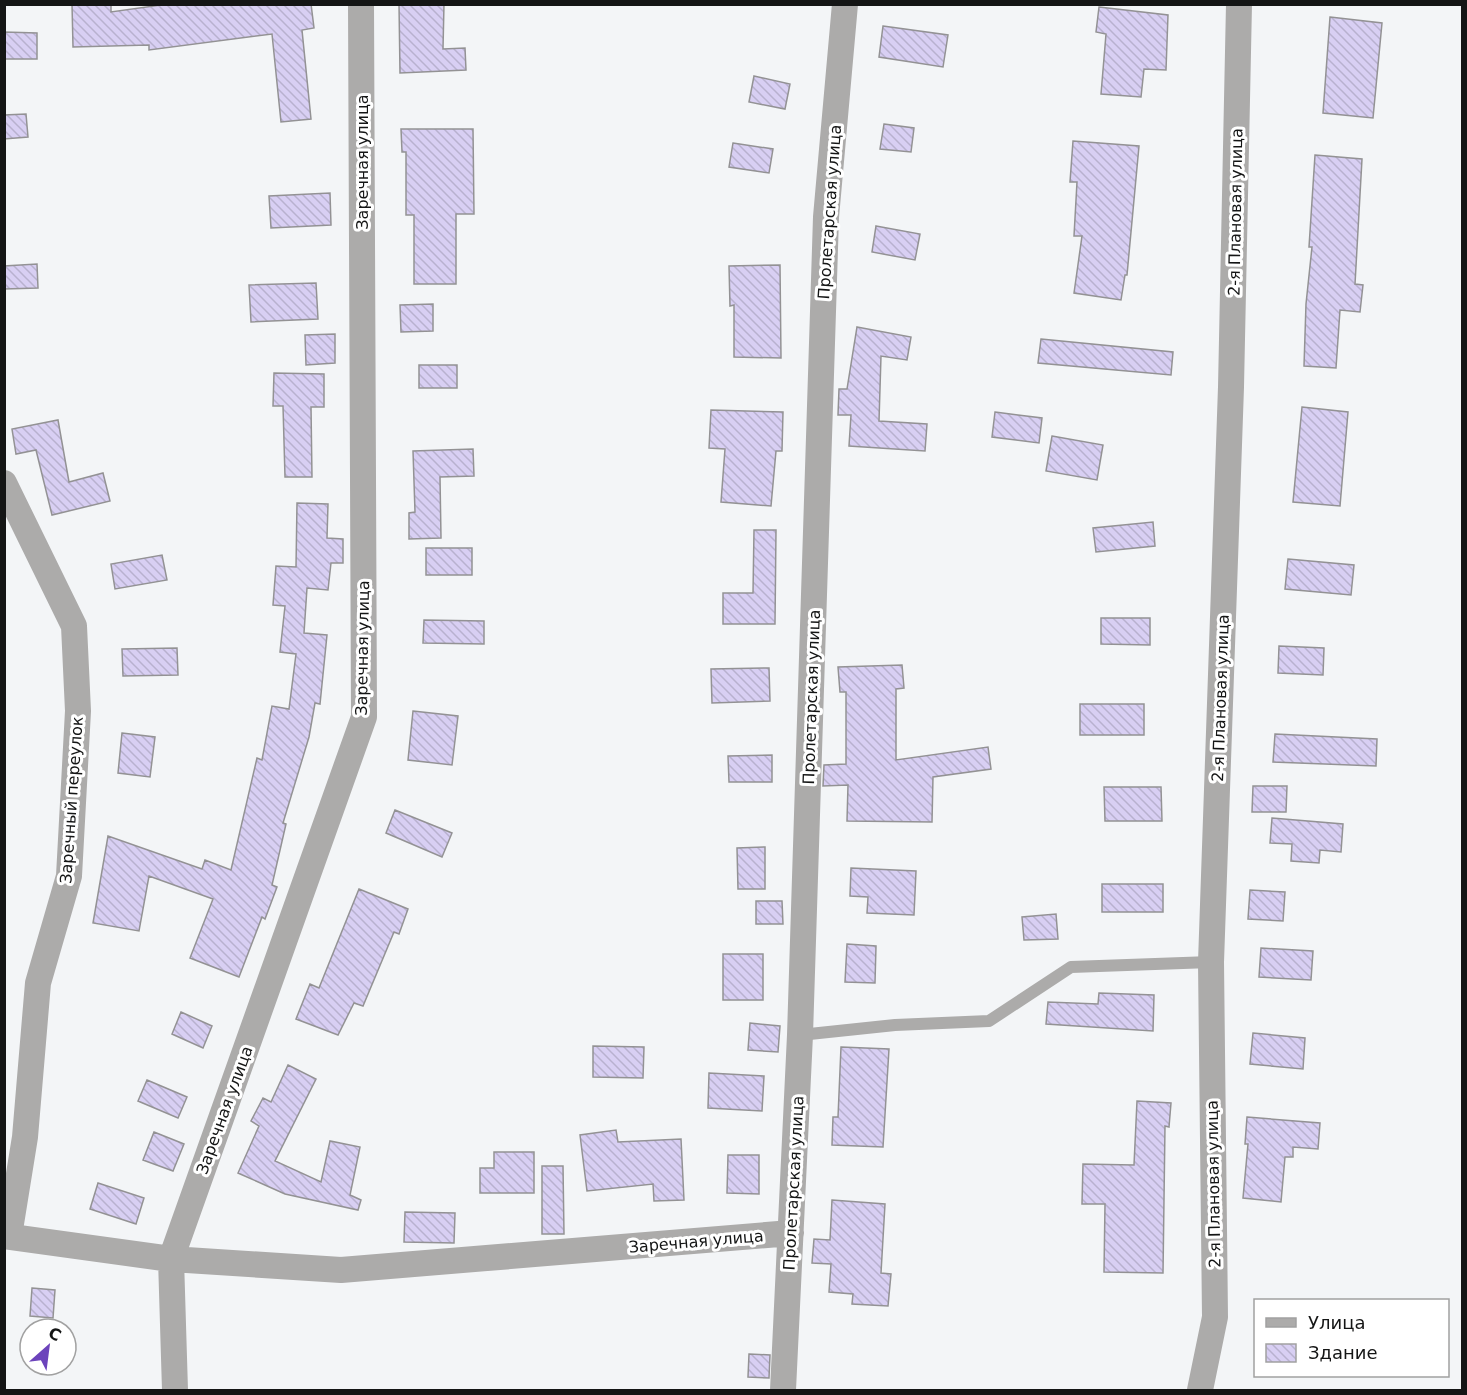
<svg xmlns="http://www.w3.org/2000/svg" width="1467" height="1395" viewBox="0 0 1467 1395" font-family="'DejaVu Sans',sans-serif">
	<defs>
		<pattern id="building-back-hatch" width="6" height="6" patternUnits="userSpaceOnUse" patternTransform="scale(1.5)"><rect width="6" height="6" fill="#d8cff3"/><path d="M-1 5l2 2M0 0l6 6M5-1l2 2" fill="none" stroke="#b8b1cf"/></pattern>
	</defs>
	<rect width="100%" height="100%" fill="#f3f5f7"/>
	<!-- building -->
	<path fill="url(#building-back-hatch)" stroke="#939294" stroke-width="1.5" d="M 72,4 L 111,4 L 111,12 L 168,4 L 311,4 L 314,28 L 302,30 L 311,119 L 281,122 L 272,34 L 149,50 L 149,45 L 73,47 Z
		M 399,4 L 444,4 L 443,49 L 465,48 L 466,70 L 400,73 Z
		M 1099,7 L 1168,15 L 1166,70 L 1144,69 L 1141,97 L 1101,94 L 1106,34 L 1096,32 Z
		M 1330,17 L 1382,23 L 1373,118 L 1323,113 Z
		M 883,26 L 948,35 L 943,67 L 879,57 Z
		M 4,32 L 37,33 L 37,59 L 4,59 Z
		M 754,76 L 790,84 L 785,109 L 749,102 Z
		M 26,114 L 28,137 L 4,139 L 4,115 Z
		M 884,124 L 914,128 L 911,152 L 880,149 Z
		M 401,129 L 473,129 L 474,214 L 456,214 L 456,284 L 414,284 L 414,215 L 406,215 L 406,152 L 402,152 Z
		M 1073,141 L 1139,146 L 1127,275 L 1125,275 L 1121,300 L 1074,293 L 1082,236 L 1074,236 L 1077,182 L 1070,182 Z
		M 733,143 L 773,149 L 769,173 L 729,167 Z
		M 1315,155 L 1362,159 L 1355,284 L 1363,285 L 1360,312 L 1340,310 L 1336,368 L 1304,366 L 1306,304 L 1312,247 L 1309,247 Z
		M 330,193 L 331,225 L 271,228 L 269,196 Z
		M 876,226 L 920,234 L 915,260 L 872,252 Z
		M 37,264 L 38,288 L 4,289 L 4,266 Z
		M 780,265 L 781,358 L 734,357 L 734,305 L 730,306 L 729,266 Z
		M 316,283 L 318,319 L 251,322 L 249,285 Z
		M 433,304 L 433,331 L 401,332 L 400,305 Z
		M 857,327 L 911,337 L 907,360 L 881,356 L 879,421 L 927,424 L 925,451 L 849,446 L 851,415 L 838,415 L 839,389 L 847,389 Z
		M 335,334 L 335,363 L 306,365 L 305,335 Z
		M 1041,339 L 1173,352 L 1171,375 L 1038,363 Z
		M 419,365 L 457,365 L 457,388 L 419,388 Z
		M 274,373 L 324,374 L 324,407 L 311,407 L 312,477 L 285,477 L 283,406 L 273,406 Z
		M 1302,407 L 1348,412 L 1340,506 L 1293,502 Z
		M 711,410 L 783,412 L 782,451 L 776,451 L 771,506 L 721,502 L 725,449 L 709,448 Z
		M 995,412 L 1042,418 L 1039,443 L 992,437 Z
		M 58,420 L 69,482 L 103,473 L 110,501 L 52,515 L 36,450 L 16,454 L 12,429 Z
		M 1052,436 L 1103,445 L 1097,480 L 1046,471 Z
		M 473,449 L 474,476 L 440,477 L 441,538 L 409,539 L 409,513 L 415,512 L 413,451 Z
		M 297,503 L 328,504 L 327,538 L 343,539 L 343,563 L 331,563 L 328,590 L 307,588 L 304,633 L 327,635 L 320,704 L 315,703 L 309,737 L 283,823 L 286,824 L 272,885 L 277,887 L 265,919 L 262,917 L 239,977 L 190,958 L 213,899 L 149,876 L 139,931 L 93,923 L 108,836 L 202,869 L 205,860 L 231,870 L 257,758 L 262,760 L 272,706 L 289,709 L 296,654 L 280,652 L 285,606 L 273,605 L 276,566 L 296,567 Z
		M 1153,522 L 1155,546 L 1096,552 L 1093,528 Z
		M 754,530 L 776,530 L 775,624 L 723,624 L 723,593 L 753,593 Z
		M 426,548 L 472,548 L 472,575 L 426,575 Z
		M 162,555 L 167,580 L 115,589 L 111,564 Z
		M 1288,559 L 1354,565 L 1351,595 L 1285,589 Z
		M 1101,618 L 1150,618 L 1150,645 L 1101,644 Z
		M 424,620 L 484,621 L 484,644 L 423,643 Z
		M 1279,646 L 1324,648 L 1323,675 L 1278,673 Z
		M 177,648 L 178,675 L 123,676 L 122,649 Z
		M 902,665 L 904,688 L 896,689 L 896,760 L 988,747 L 991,769 L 933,777 L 932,822 L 847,821 L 848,785 L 823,786 L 824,765 L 846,764 L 846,692 L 840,692 L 838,667 Z
		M 769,668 L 770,701 L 712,703 L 711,669 Z
		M 1080,704 L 1144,704 L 1144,735 L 1080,735 Z
		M 413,711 L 458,716 L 452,765 L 408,760 Z
		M 122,733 L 155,737 L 150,777 L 118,773 Z
		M 1275,734 L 1377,739 L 1376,766 L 1273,762 Z
		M 772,755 L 772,782 L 729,782 L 728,756 Z
		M 1253,786 L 1287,786 L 1286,812 L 1252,812 Z
		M 1104,787 L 1161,787 L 1162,821 L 1105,821 Z
		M 395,810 L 452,833 L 442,857 L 386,833 Z
		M 1272,818 L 1343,824 L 1341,852 L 1320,850 L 1319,863 L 1291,861 L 1292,844 L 1270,843 Z
		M 765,847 L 765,889 L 738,889 L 737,848 Z
		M 851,868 L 916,871 L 914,915 L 867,913 L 868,897 L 850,896 Z
		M 1102,884 L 1163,884 L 1163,912 L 1102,912 Z
		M 359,889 L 408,909 L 399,934 L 394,932 L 363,1006 L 354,1003 L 338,1035 L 296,1019 L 310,984 L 319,988 Z
		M 1250,890 L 1285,892 L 1283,921 L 1248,919 Z
		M 756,901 L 782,901 L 783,924 L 756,924 Z
		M 1056,914 L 1058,939 L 1024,940 L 1022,917 Z
		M 847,944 L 876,946 L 875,983 L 845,982 Z
		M 1261,948 L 1313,951 L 1311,980 L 1259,977 Z
		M 723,954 L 763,954 L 763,1000 L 723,1000 Z
		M 1099,993 L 1154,995 L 1153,1031 L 1046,1024 L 1048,1002 L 1098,1004 Z
		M 181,1012 L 212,1026 L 203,1048 L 172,1034 Z
		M 750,1023 L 780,1026 L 778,1052 L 748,1050 Z
		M 1253,1033 L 1305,1038 L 1303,1069 L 1250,1064 Z
		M 593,1046 L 644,1047 L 643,1078 L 593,1077 Z
		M 841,1047 L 889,1049 L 883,1147 L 832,1145 L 833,1117 L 838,1117 Z
		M 288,1065 L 316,1079 L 275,1161 L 321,1182 L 330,1141 L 360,1147 L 350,1195 L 361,1200 L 358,1210 L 285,1194 L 238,1173 L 259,1126 L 251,1121 L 263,1098 L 271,1102 Z
		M 709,1073 L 764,1076 L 762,1111 L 708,1108 Z
		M 147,1080 L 187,1097 L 178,1118 L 138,1101 Z
		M 1137,1101 L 1171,1103 L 1169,1127 L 1165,1126 L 1163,1273 L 1104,1272 L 1105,1204 L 1082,1204 L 1083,1164 L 1134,1165 Z
		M 1247,1117 L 1320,1123 L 1318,1149 L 1293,1147 L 1293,1157 L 1285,1157 L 1281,1202 L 1243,1198 L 1248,1144 L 1245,1144 Z
		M 616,1130 L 618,1142 L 681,1139 L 684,1200 L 654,1201 L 653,1184 L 587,1191 L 580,1135 Z
		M 154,1132 L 184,1144 L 173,1171 L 143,1160 Z
		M 494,1152 L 534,1152 L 534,1193 L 480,1193 L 480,1168 L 494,1168 Z
		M 728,1155 L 759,1155 L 759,1194 L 727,1193 Z
		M 542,1166 L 563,1166 L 564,1234 L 542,1234 Z
		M 98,1183 L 144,1198 L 136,1224 L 90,1209 Z
		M 832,1200 L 885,1204 L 881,1273 L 891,1274 L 888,1306 L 852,1304 L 853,1294 L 829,1292 L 831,1264 L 812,1263 L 814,1239 L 830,1240 Z
		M 405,1212 L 455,1213 L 454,1243 L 404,1242 Z
		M 32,1288 L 55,1290 L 53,1318 L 30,1316 Z
		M 749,1354 L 770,1355 L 769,1378 L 748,1377 Z"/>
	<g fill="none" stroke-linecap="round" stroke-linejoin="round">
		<!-- service -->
		<path stroke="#acabaa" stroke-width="12" d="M 800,1035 L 895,1025 L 989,1021 L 1071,967 L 1211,962"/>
		<!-- minor -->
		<path stroke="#acabaa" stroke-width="26" d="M 4,483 L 74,626 L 78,711 L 69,876 L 38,983 L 25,1137 L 9,1236
			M 4,1236 L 171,1259 L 341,1270 L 791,1233
			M 175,1390 L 171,1259 L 364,717 L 361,4
			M 783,1390 L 800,1035 L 826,217 L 845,4
			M 1200,1390 L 1215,1317 L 1211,962 L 1231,387 L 1239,4"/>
	</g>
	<g text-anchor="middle" stroke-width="6" stroke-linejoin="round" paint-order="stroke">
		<!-- street labels -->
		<g font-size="16" fill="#141515" stroke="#fff">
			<text transform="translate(362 162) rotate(-90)" y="6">Заречная улица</text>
			<text transform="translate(829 212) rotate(-86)" y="6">Пролетарская улица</text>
			<text transform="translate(1235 212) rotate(-89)" y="6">2-я Плановая улица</text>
			<text transform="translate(362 648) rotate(-89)" y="6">Заречная улица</text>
			<text transform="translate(811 697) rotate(-88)" y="6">Пролетарская улица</text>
			<text transform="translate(1220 698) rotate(-88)" y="6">2-я Плановая улица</text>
			<text transform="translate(71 800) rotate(-86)" y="6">Заречный переулок</text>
			<text transform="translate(224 1110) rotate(-70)" y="6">Заречная улица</text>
			<text transform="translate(793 1183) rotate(-87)" y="6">Пролетарская улица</text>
			<text transform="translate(1213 1184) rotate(-91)" y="6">2-я Плановая улица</text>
			<text transform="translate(696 1241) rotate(-5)" y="6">Заречная улица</text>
		</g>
	</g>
	<!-- border -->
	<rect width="1467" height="1395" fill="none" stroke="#141515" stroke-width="12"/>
	<!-- legend -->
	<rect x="1254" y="1299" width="195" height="78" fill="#ffffff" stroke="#a1a1a1" stroke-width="1.5"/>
	<rect x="1266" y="1318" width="30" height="9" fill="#acabaa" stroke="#a1a1a1" stroke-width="1.5"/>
	<text x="1308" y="1329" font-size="18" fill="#141515">Улица</text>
	<rect x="1266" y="1344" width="30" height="18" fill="url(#building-back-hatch)" stroke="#a1a1a1" stroke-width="1.5"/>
	<text x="1308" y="1359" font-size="18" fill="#141515">Здание</text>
	<!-- north arrow -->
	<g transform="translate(48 1347) rotate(28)"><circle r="28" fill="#ffffff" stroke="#a1a1a1" stroke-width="1.5"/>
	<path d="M0-4.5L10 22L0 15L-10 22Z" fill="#6c43bb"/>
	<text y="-9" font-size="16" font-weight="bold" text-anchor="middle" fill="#141515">С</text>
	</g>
</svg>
